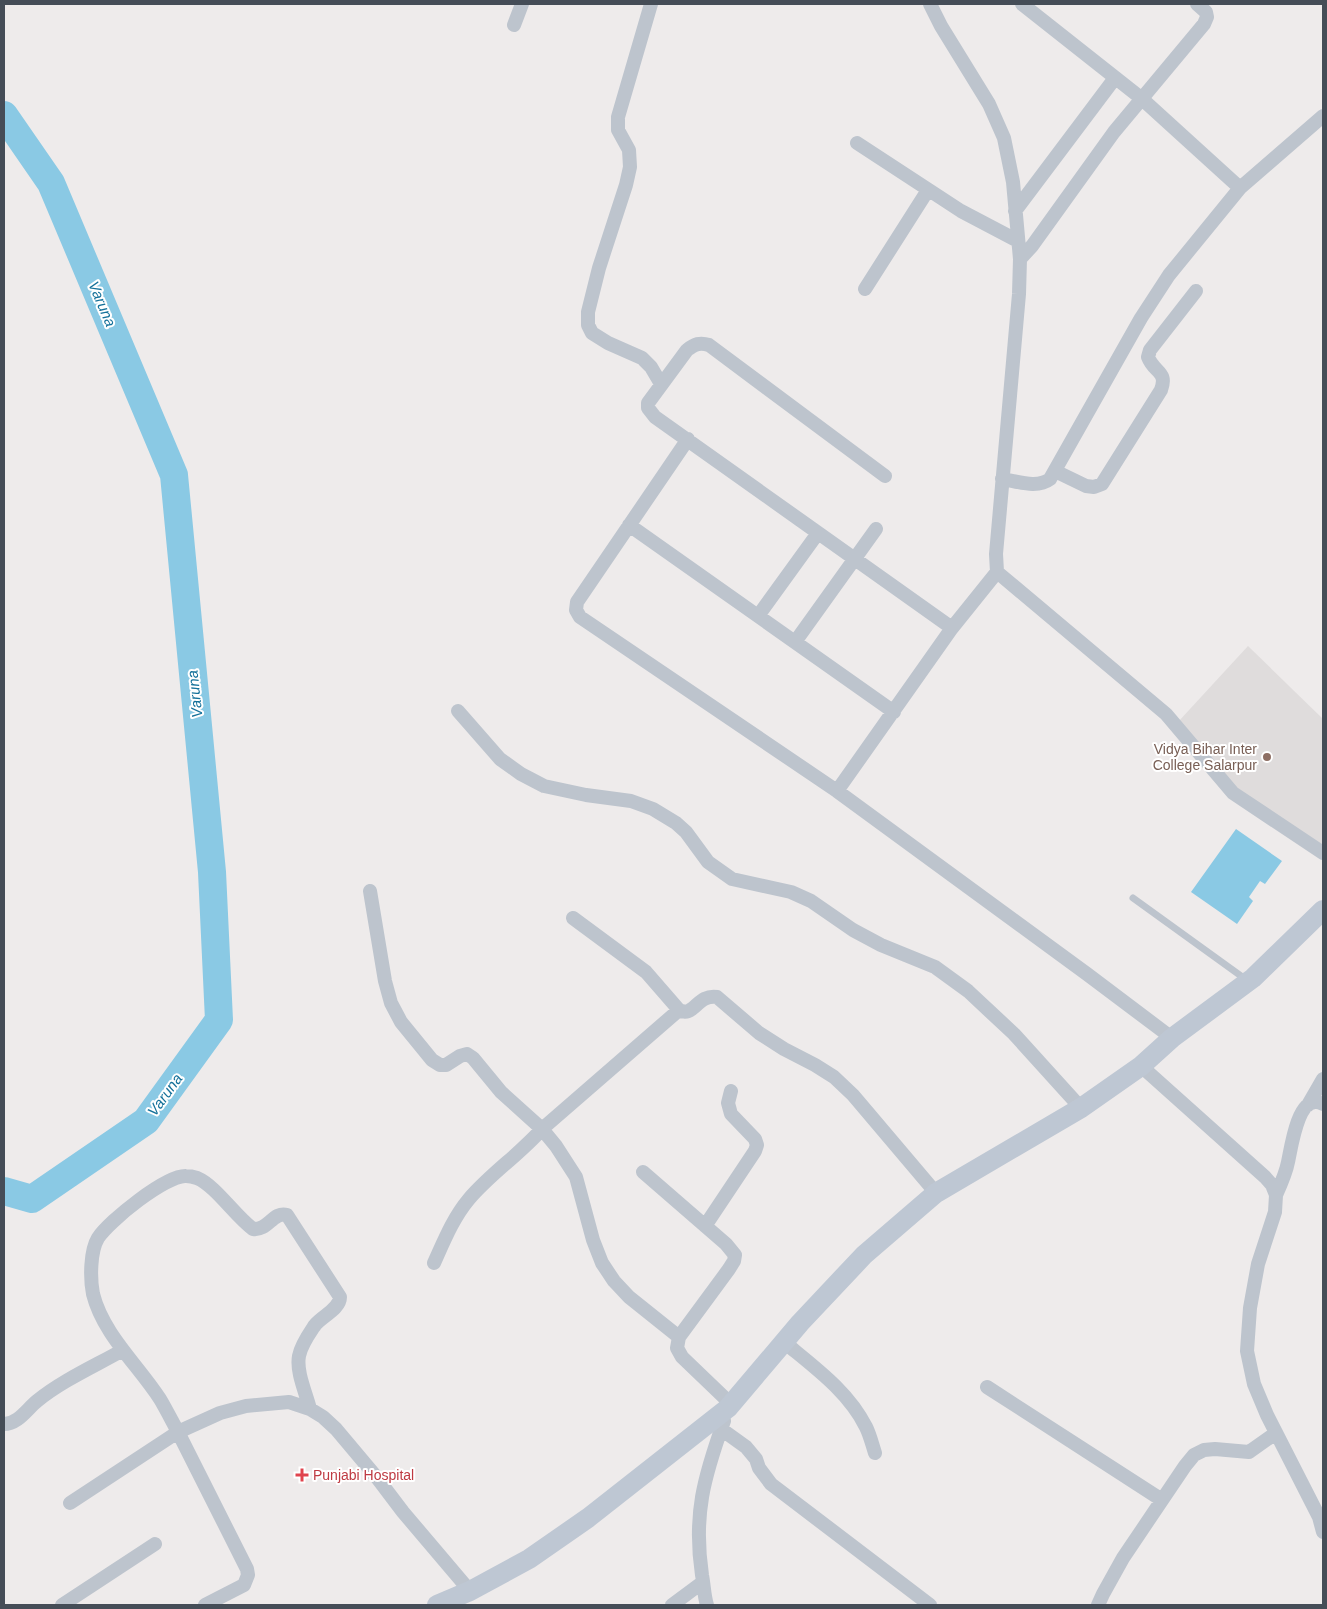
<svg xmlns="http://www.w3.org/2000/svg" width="1327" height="1609" viewBox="0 0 1327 1609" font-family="Helvetica,sans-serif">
	<rect width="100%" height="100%" fill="#eeebeb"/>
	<!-- education -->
	<path fill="#dfdcdc" d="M 1248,646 L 1323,719 L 1323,846 L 1241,792 L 1178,722 Z"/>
	<!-- water -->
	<path fill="#8ac9e4" d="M 1236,829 L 1282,861 L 1265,884 L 1260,881 L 1249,897 L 1253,901 L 1237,924 L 1191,892 Z"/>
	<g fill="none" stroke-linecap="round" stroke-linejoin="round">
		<!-- river -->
		<path stroke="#8ac9e4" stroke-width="28" d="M 4,115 L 51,183 L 174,475 L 212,872 L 219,1020 L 146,1121 L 32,1199 L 4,1191"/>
		<!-- lane -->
		<path stroke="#bdc4cd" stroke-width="7" d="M 1133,898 L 1248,981"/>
		<!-- street -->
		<path stroke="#bdc4cd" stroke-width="14" d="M 651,4 L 618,117 L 618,130 L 629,150 L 630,167 L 626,185 L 599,268 L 588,312 L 588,325 L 592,333 L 608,343 L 642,358 L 651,367 L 661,384
			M 930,4 L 941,26 L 989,104 L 1004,138 L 1013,182 L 1020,259 L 1019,294 L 996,554 L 997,572 L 1166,714 L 1233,793 L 1323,853
			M 1022,4 L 1141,98 L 1240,188
			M 514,25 L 522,4
			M 857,143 L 961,211 L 1018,241
			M 1015,211 L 1115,78
			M 1020,259 L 1032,246 L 1114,132 L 1204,24 L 1207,17 L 1206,12 L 1197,4
			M 865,289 L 928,190
			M 688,439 L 577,602 L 576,610 L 580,617 L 837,791 L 1087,974 L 1172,1038
			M 1055,471 L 1086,486 L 1094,487 L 1102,484 L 1161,390 C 1168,371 1154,373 1148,357 L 1150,350 L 1196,291
			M 885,476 L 709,345 C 700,342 695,344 687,350 L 648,403 L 648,408 L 655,417 L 952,628
			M 1002,479 C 1017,481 1037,489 1050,479 L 1141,318 L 1169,275 L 1240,188 L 1323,116
			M 629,525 L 894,712
			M 758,616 L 818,533
			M 795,642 L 876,529
			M 458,711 L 500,759 L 521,774 L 544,786 L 586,795 L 631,801 L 653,809 L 676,823 L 686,832 L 708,862 L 732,879 L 791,892 L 811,901 L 853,930 L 881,945 L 935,967 L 968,991 L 1014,1034 L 1081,1108
			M 837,791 L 952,628 L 997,572
			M 370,891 L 385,981 L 391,1003 L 401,1022 L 432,1060 L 440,1065 L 446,1065 L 460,1056 L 467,1054 L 473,1058 L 501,1092 L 542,1129 L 556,1146 L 576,1177 L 593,1240 L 602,1263 L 614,1281 L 629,1297 L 679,1337
			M 573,918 L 646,972 L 679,1010 C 694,1018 697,994 717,997 L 759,1033 L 784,1049 L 815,1065 L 834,1077 L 853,1095 L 936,1193
			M 1141,1066 L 1265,1177 L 1272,1185 L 1276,1195 L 1275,1212 L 1258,1264 L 1250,1308 L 1247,1351 L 1254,1384 L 1267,1415 L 1319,1517 L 1323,1532
			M 1308,1105 L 1323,1079
			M 643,1172 L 726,1244 L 735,1255 L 734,1261 L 729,1269 L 679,1337 L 677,1348 L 682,1357 L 731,1404
			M 1276,1195 C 1281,1184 1286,1173 1288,1162 C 1291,1149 1297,1101 1316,1102 C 1318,1102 1321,1103 1323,1104
			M 705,1226 L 755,1151 L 757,1145 L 755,1139 L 731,1114 L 728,1103 L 731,1091
			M 434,1263 C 444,1241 453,1218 469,1199 C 491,1173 519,1155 542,1129 L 679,1010
			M 784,1342 C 814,1367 848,1391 866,1427 C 870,1435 872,1444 875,1453
			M 987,1387 L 1162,1500
			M 310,1409 C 306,1393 296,1372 299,1356 C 301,1345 309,1334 315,1325 C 322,1316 340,1309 340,1297 L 287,1215 C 273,1211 268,1231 253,1229 C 235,1216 216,1186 197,1178 C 194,1177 189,1176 186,1176 C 166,1175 109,1221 98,1238 C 90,1251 90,1279 93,1294 C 103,1334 138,1365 160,1399 C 166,1409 172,1421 178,1432 L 220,1413 L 246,1406 L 289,1402 L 310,1409 L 323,1417 L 336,1429 L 378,1479 L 403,1512 L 470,1591
			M 4,1424 C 18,1424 27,1409 37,1401 C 63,1380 95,1366 123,1350
			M 721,1429 L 746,1447 L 756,1459 L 759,1468 L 771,1484 L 930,1605
			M 70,1503 L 178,1432 L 247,1569 L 248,1575 L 244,1585 L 205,1605
			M 62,1605 L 155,1544
			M 672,1605 L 703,1582
			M 707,1605 C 704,1596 704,1585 702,1575 C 693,1515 704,1477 724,1421
			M 1098,1605 L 1103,1594 L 1123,1558 L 1185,1466 L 1194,1455 L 1204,1450 L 1215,1449 L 1249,1452 L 1276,1433"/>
		<!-- secondary -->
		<path stroke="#bec7d3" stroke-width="20" d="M 437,1605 L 470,1591 L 529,1559 L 588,1518 L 728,1408 L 800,1323 L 864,1255 L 936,1193 L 1081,1108 L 1141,1066 L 1172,1038 L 1253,978 L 1323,910"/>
	</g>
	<!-- markers -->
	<circle fill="#8d6e63" stroke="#fff" stroke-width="2" cx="1267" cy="757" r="5"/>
	<path fill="#e0444e" stroke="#fff" stroke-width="2" d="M299.5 1467.5h5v5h5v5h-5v5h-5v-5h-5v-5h5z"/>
	<g text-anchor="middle" stroke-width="4" stroke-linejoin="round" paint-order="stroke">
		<!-- education labels -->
		<g font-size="14" fill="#785e54" stroke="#fff" text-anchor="end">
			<text x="1257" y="754">Vidya Bihar Inter<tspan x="1257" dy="16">College Salarpur</tspan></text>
		</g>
		<!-- health labels -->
		<g font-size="14" fill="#be3a42" stroke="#fff" text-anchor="start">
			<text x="313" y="1480">Punjabi Hospital</text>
		</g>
		<!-- water labels -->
		<g font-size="15" font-style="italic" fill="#15719a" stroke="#fff">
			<text transform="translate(102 304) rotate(67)" y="5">Varuna</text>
			<text transform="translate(195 694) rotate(-96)" y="5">Varuna</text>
			<text transform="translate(165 1095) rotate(-54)" y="5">Varuna</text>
		</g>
	</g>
	<!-- border -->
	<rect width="1327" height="1609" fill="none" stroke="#454d57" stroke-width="10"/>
</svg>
